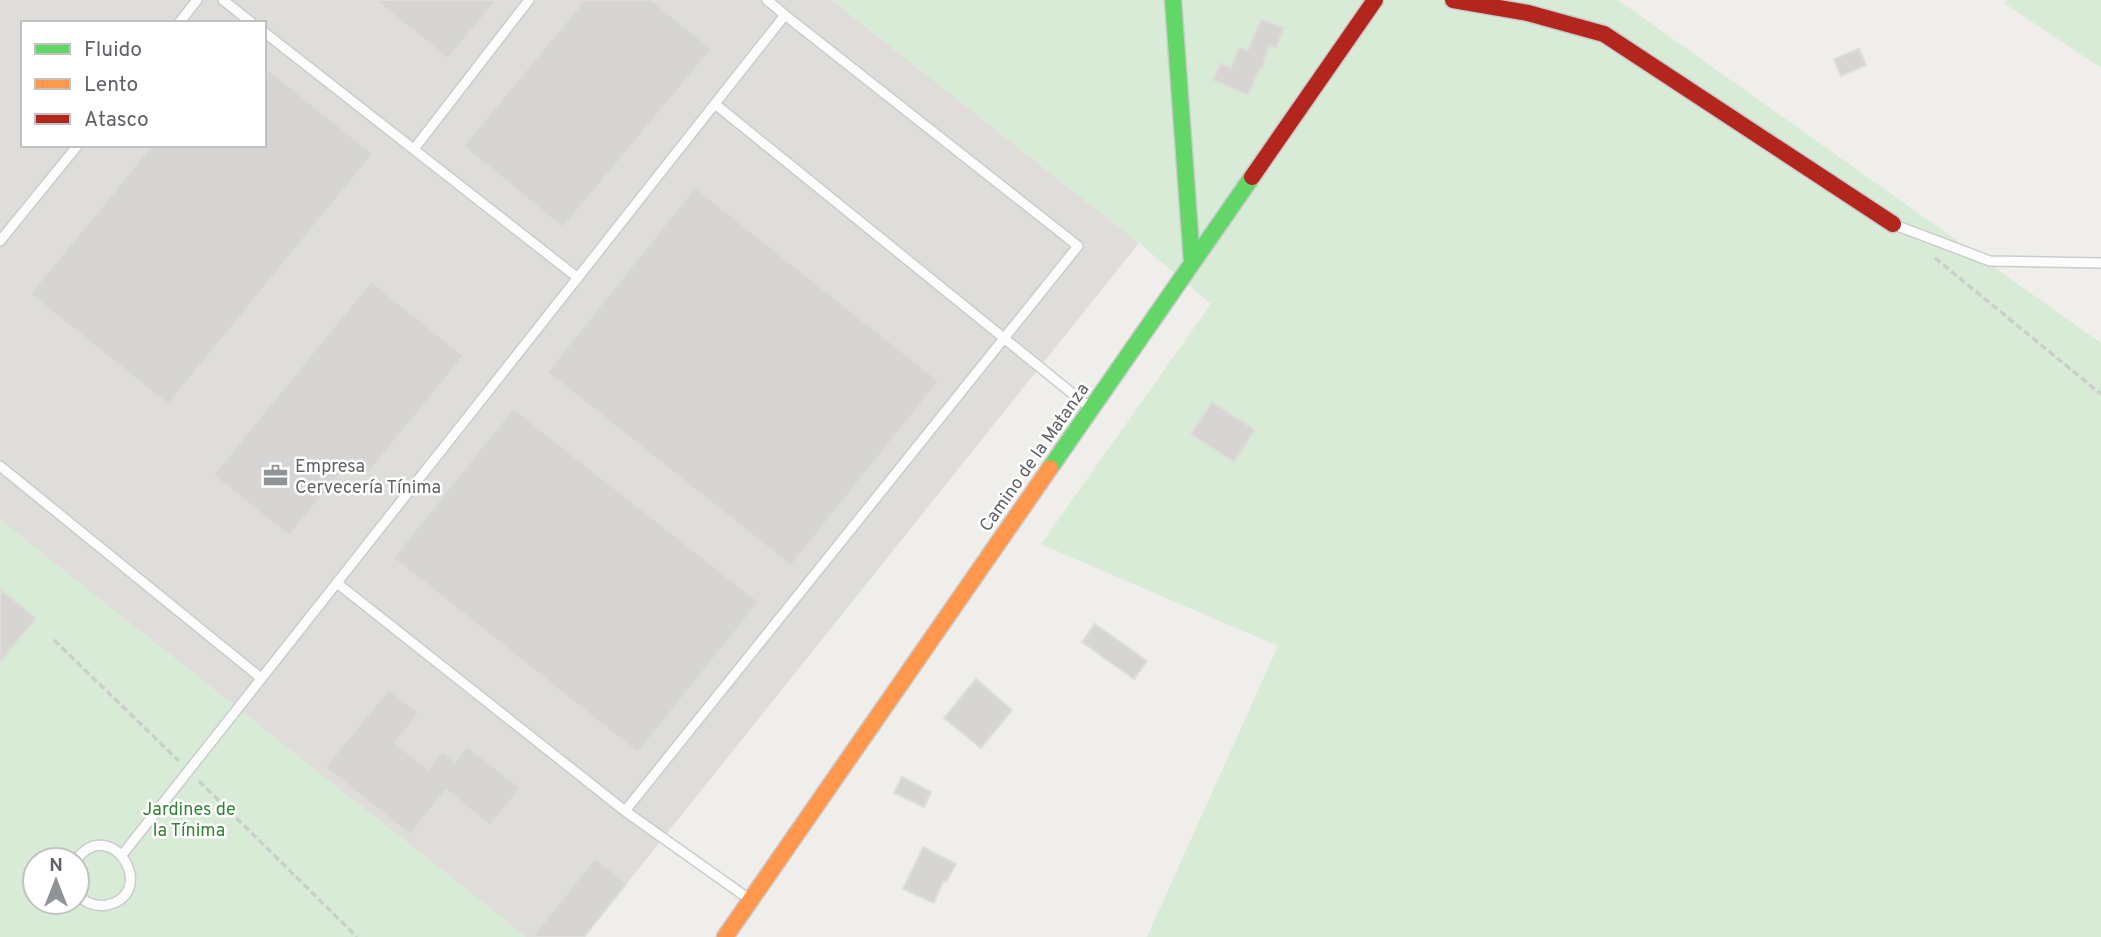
<svg xmlns="http://www.w3.org/2000/svg" width="2101" height="937" viewBox="0 0 2101 937" font-family="Overpass,sans-serif">
	<rect width="100%" height="100%" fill="#efeeea"/>
	<!-- industrial -->
	<path fill="#dfddda" fill-rule="evenodd" d="M 0,0 L 832,0 L 1139,243 L 584,937 L 526,937 L 0,520 ZM 23,23 L 264,23 L 264,145 L 23,145 Z"/>
	<!-- green -->
	<path fill="#d8ebd6" fill-rule="evenodd" d="M 832,0 L 1618,0 L 2101,343 L 2101,937 L 1147,937 L 1278,646 L 1041,544 L 1211,304 L 1139,243 Z
		M 2007,0 L 2101,0 L 2101,68 L 2005,4 Z
		M 0,520 L 526,937 L 0,937 ZM 35,860 L 77,860 L 77,902 L 35,902 Z"/>
	<!-- building -->
	<path fill="#d6d5d3" stroke="#deddd9" stroke-width="2" d="M 375,0 L 497,0 L 448,59 Z
		M 584,0 L 652,0 L 712,49 L 563,228 L 463,146 Z
		M 1261,19 L 1284,28 L 1276,48 L 1269,45 L 1262,69 L 1260,68 L 1248,95 L 1213,80 L 1221,63 L 1231,68 L 1239,47 L 1248,50 Z
		M 1859,49 L 1866,65 L 1841,76 L 1834,59 Z
		M 264,66 L 373,154 L 168,405 L 30,294 L 152,145 L 264,145 Z
		M 695,187 L 939,381 L 791,566 L 547,372 Z
		M 371,281 L 464,356 L 366,476 L 349,463 L 289,536 L 213,475 Z
		M 1212,402 L 1255,430 L 1234,462 L 1191,434 Z
		M 513,408 L 759,602 L 638,753 L 393,558 Z
		M 0,589 L 36,618 L 0,662 Z
		M 1095,624 L 1147,661 L 1134,679 L 1082,642 Z
		M 976,679 L 1012,710 L 981,748 L 944,718 Z
		M 389,689 L 419,713 L 395,743 L 428,769 L 442,751 L 455,761 L 467,746 L 521,788 L 490,826 L 446,790 L 410,835 L 325,767 Z
		M 902,777 L 931,792 L 924,807 L 894,793 Z
		M 923,847 L 956,864 L 946,882 L 943,881 L 934,903 L 903,889 Z
		M 595,858 L 627,883 L 584,937 L 532,937 Z"/>
	<g fill="none" stroke-linecap="round" stroke-linejoin="round">
		<defs>
			<path id="lane" d="M 223,0 L 252,23
				M 179,23 L 197,0
				M 264,32 L 578,278
				M 715,104 L 1089,407
				M 414,149 L 529,0
				M 1895,225 L 1990,261 L 2101,263
				M 0,241 L 78,145
				M 0,466 L 261,678
				M 337,583 L 625,811 L 1078,246 L 785,15
				M 625,811 L 749,899
				M 122,855 L 785,15 L 767,0
				M 76,860 C 111,813 160,893 107,905 C 95,907 84,902 77,894"/>
			<path id="fast" d="M 1173,0 L 1192,262
				M 1050,468 L 1252,177"/>
			<path id="slow" d="M 725,937 L 1050,468"/>
			<path id="jam" d="M 1453,0 L 1528,13 L 1604,34 L 1893,224
				M 1252,177 L 1375,0"/>
		</defs>
		<!-- lane casing -->
		<use href="#lane" stroke="#cbcccc" stroke-width="12"/>
		<!-- fast casing -->
		<use href="#fast" stroke="#cacacb" stroke-width="19"/>
		<!-- slow casing -->
		<use href="#slow" stroke="#cacacb" stroke-width="19"/>
		<!-- jam casing -->
		<use href="#jam" stroke="#cacacb" stroke-width="19"/>
		<!-- path -->
		<path stroke="#cacfcc" stroke-width="3.5" stroke-dasharray="7 3.5" stroke-linecap="butt" d="M 1935,258 L 2101,394
			M 54,640 L 179,761
			M 199,781 L 357,937"/>
		<!-- lane -->
		<use href="#lane" stroke="#fdfcfc" stroke-width="9"/>
		<!-- fast -->
		<use href="#fast" stroke="#63d668" stroke-width="16"/>
		<!-- slow -->
		<use href="#slow" stroke="#ff974d" stroke-width="16"/>
		<!-- jam -->
		<use href="#jam" stroke="#b3261e" stroke-width="16"/>
	</g>
	<!-- icons -->
	<defs>
		<symbol id="office-bare" viewBox="-9 -9 18 18"><path d="M-6-3h4V-5.5h4V-3h4V5H-6ZM-1-4.5V-3h2v-1.5ZM-6 0V1H6V0Z" fill="#919496" stroke="#fff" stroke-width="2.5" paint-order="stroke"/></symbol>
	</defs>
	<g fill-rule="evenodd">
		<use href="#office-bare" x="258" y="458" width="35" height="35"/>
	</g>
	<g text-anchor="middle" stroke-width="5" stroke-linejoin="round" paint-order="stroke">
		<!-- street labels -->
		<g font-size="18" fill="#5f6368" stroke="#fff">
			<text transform="translate(1034 457) rotate(-55)" y="6">Camino de la Matanza</text>
		</g>
		<!-- poi labels -->
		<g font-size="18" fill="#5f6368" stroke="#fff" text-anchor="start">
			<text x="295" y="472">Empresa<tspan x="295" dy="21">Cervecería Tínima</tspan></text>
		</g>
		<!-- park labels -->
		<g font-size="18" fill="#348238" stroke="#fff">
			<text x="189" y="815">Jardines de<tspan x="189" dy="21">la Tínima</tspan></text>
		</g>
	</g>
	<!-- legend -->
	<rect x="21" y="21" width="245" height="126" fill="#ffffff" stroke="#bfc1c3" stroke-width="2"/>
	<rect x="35" y="44" width="35" height="10" fill="#63d668" stroke="#bfc1c3" stroke-width="2"/>
	<text x="84" y="56" font-size="21" fill="#5f6368">Fluido</text>
	<rect x="35" y="79" width="35" height="10" fill="#ff974d" stroke="#bfc1c3" stroke-width="2"/>
	<text x="84" y="91" font-size="21" fill="#5f6368">Lento</text>
	<rect x="35" y="114" width="35" height="10" fill="#b3261e" stroke="#bfc1c3" stroke-width="2"/>
	<text x="84" y="126" font-size="21" fill="#5f6368">Atasco</text>
	<!-- north arrow -->
	<g transform="translate(56 881)"><circle r="33" fill="#ffffff" stroke="#bfc1c3" stroke-width="2"/>
	<path d="M0-5L12 26L0 18L-12 26Z" fill="#919496"/>
	<text y="-10" font-size="19" font-weight="bold" text-anchor="middle" fill="#5f6368">N</text>
	</g>
</svg>
